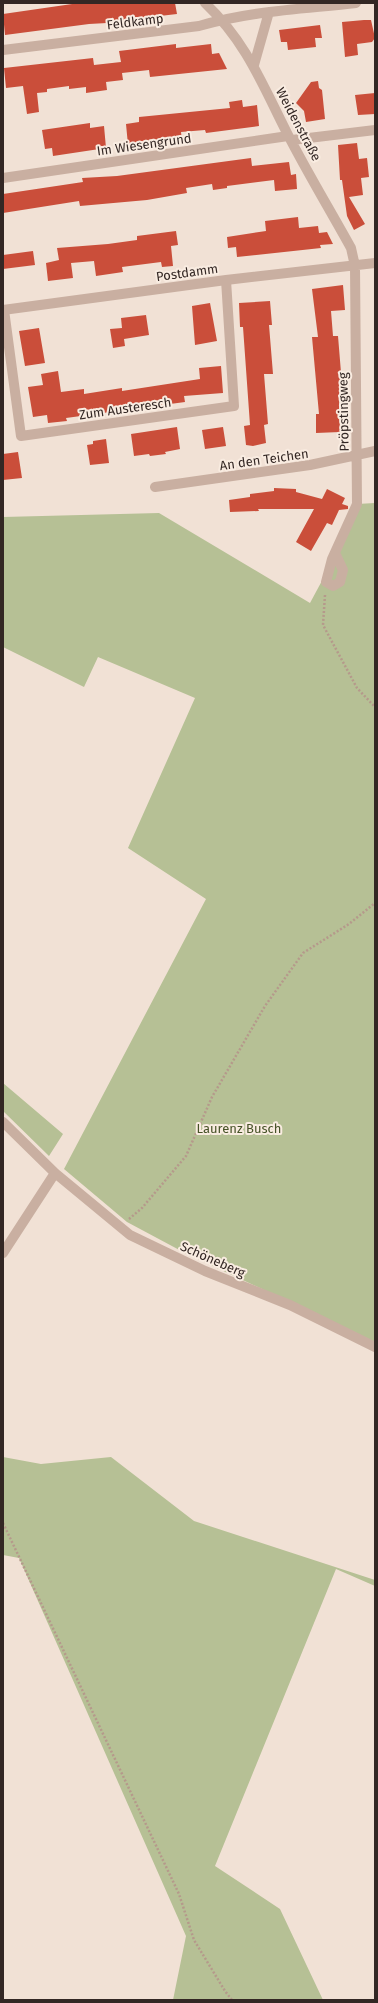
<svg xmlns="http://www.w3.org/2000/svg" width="378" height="2003" viewBox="0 0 378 2003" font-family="'Fira Sans',sans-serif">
	<rect width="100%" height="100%" fill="#f1e1d5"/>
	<!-- green -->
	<path fill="#b6c095" d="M 375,503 L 375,1342 L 185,1253 L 127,1222 L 64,1169 L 206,899 L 128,848 L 195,698 L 98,657 L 84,687 L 3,647 L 3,517 L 159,513 L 310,603 L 324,577 L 357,504 Z
		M 3,1083 L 63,1134 L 49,1156 L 3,1111 Z
		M 3,1457 L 41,1464 L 111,1457 L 194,1521 L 375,1580 L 375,1586 L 336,1569 L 215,1866 L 280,1909 L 323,2000 L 173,2000 L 186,1936 L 19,1558 L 3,1555 Z"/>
	<!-- building -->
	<path fill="#ca4e3a" d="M 79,3 L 175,3 L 177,14 L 125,20 L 125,21 L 107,25 L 107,23 L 89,24 L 5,35 L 3,14 Z
		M 364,20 L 371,20 L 375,38 L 372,42 L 357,44 L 358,55 L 345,57 L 342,22 Z
		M 320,25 L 322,38 L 315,38 L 316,47 L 288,50 L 287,42 L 281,42 L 279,30 Z
		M 176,44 L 176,48 L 211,44 L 212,54 L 219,53 L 227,69 L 150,77 L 149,70 L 122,73 L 123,80 L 106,82 L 107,90 L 86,93 L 86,87 L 69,89 L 69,86 L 47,89 L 47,92 L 37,93 L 39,112 L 27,114 L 23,86 L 6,88 L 4,68 L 93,58 L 94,65 L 121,62 L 119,51 Z
		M 318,81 L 319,88 L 322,90 L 325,119 L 306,122 L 304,111 L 296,103 L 311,82 Z
		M 375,93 L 375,114 L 358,115 L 355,95 Z
		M 242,100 L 243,107 L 257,105 L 259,126 L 206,133 L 205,130 L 181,132 L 182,141 L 128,145 L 126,124 L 139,122 L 139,117 L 230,108 L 229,102 Z
		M 90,123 L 90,128 L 104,126 L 106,148 L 53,156 L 52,148 L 45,149 L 42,130 Z
		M 357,143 L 359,159 L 367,158 L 369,177 L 361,178 L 363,195 L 349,197 L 365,224 L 354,230 L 347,216 L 342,180 L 340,180 L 338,145 Z
		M 251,158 L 252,166 L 289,162 L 291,175 L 296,174 L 297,189 L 275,191 L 274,180 L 227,186 L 227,188 L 213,190 L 212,184 L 186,188 L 187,193 L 147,200 L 80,206 L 79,201 L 3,213 L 3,194 L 83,182 L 82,178 L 117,176 Z
		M 298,217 L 299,228 L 318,226 L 319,233 L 327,232 L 333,244 L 320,245 L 321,248 L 237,257 L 236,247 L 228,248 L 227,237 L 266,231 L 265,221 Z
		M 176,231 L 178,245 L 171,246 L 173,266 L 162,267 L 161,262 L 122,267 L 123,272 L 96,276 L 94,261 L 71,263 L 73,278 L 48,281 L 46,263 L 59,260 L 57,248 L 108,244 L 137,240 L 137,236 Z
		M 33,251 L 35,265 L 3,269 L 3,255 Z
		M 343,285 L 345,310 L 331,311 L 333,336 L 338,336 L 343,397 L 339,398 L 340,432 L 316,433 L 316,414 L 319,414 L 312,337 L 318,337 L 312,289 Z
		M 270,301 L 272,325 L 269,325 L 273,374 L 264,374 L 268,424 L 264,425 L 266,443 L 253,446 L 246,445 L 244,426 L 250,425 L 243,327 L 240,327 L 239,303 Z
		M 210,303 L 217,341 L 195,345 L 192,306 Z
		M 146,315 L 149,335 L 124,339 L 125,346 L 113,348 L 110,329 L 122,328 L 121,318 Z
		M 39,328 L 45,363 L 25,366 L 19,331 Z
		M 221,366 L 223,393 L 184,396 L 185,402 L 66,418 L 67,421 L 48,423 L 47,415 L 33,417 L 28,387 L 43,385 L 41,374 L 58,371 L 61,392 L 84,389 L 84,394 L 122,388 L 122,391 L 200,379 L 199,368 Z
		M 177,427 L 180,449 L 165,452 L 166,454 L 150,456 L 149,454 L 134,456 L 131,434 Z
		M 223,427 L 226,446 L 205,449 L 202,430 Z
		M 106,439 L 109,463 L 90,465 L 87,445 L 93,444 L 93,441 Z
		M 18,452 L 22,478 L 3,480 L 3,454 Z
		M 274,488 L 296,489 L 296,492 L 322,499 L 327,489 L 345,498 L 342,504 L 348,506 L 348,509 L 339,510 L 332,525 L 327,523 L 311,551 L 296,542 L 314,509 L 258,509 L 259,511 L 230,512 L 229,500 L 250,497 L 250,494 L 274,491 Z"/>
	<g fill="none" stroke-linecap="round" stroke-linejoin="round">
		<!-- path -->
		<path stroke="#b5998b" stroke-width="2.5" stroke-dasharray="2 2" stroke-linecap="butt" d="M 325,595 L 323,625 L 357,688 L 375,707
			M 129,1219 L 142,1208 L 186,1156 L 212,1097 L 265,1006 L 303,953 L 349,924 L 375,903
			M 3,1523 L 179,1894 L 194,1940 L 225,1991 L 232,2000"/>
		<!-- minor -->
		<path stroke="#c9afa1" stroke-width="10" d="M 205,3 C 247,43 262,84 287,133 C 307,172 330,210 351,248 L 355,266 L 357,504 L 332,559 L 326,582 L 333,586 L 340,582 L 343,570 L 335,553
			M 3,50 L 199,26 C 250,11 303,9 356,3
			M 254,65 L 269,12
			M 292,140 L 375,130
			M 3,178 L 288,136
			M 3,310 L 226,280 L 375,263
			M 4,310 L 21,436 L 234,406 L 226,280
			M 155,487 L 310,465 L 375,451
			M 3,1122 L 55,1173 L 130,1235 L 205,1271 L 290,1305 L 375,1347
			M 3,1253 L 55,1173"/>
	</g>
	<g text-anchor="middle" stroke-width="4" stroke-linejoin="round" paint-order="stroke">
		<!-- street labels -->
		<g font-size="13" fill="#332724" stroke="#f9ece1">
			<text transform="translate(135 21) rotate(-7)" y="5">Feldkamp</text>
			<text transform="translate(299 124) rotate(62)" y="5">Weidenstraße</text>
			<text transform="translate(144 144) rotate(-8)" y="5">Im Wiesengrund</text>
			<text transform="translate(187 272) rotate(-8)" y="5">Postdamm</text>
			<text transform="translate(125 408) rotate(-8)" y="5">Zum Austeresch</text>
			<text transform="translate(343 412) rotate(-91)" y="5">Pröpstingweg</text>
			<text transform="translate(264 459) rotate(-8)" y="5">An den Teichen</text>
			<text transform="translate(213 1259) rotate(24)" y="5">Schöneberg</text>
		</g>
		<!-- park labels -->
		<g font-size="13" fill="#465227" stroke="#f9ece1">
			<text x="239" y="1133">Laurenz Busch</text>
		</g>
	</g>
	<!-- border -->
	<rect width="378" height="2003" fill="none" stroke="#332724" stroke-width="8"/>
</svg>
